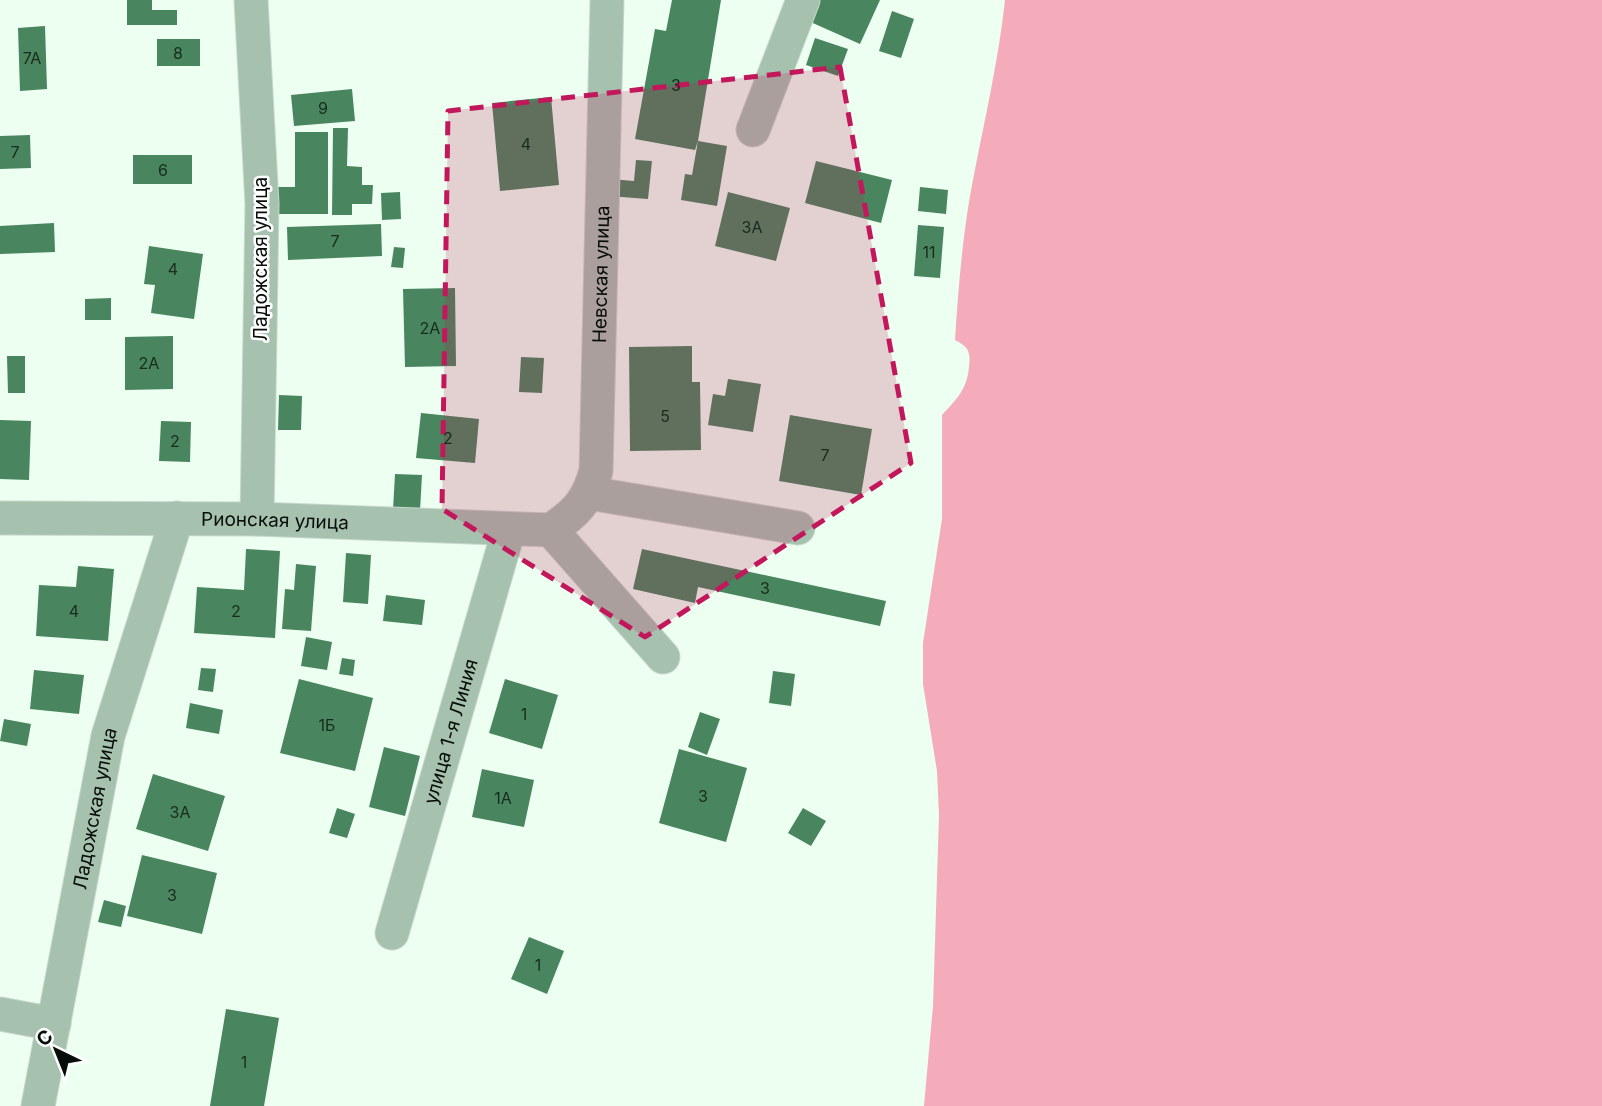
<svg xmlns="http://www.w3.org/2000/svg" width="1602" height="1106" viewBox="0 0 1602 1106" font-family="Inter,sans-serif">
	<rect width="100%" height="100%" fill="#ecfff1"/>
	<!-- water -->
	<path fill="#f5acba" d="M 1005,0 L 1602,0 L 1602,1106 L 924,1106 L 933,1006 L 939,815 L 937,771 L 923,684 L 923,643 L 942,519 L 942,415 C 957,399 967,389 969,367 C 971,351 968,347 955,340 C 958,292 962,243 970,196 C 982,130 998,66 1005,0 Z"/>
	<!-- building -->
	<path fill="#49855e" d="M 127,0 L 152,0 L 152,10 L 177,10 L 177,25 L 127,25 Z
		M 672,0 L 721,0 L 698,141 L 727,146 L 717,206 L 681,200 L 685,174 L 692,175 L 698,141 L 695,150 L 635,139 L 655,29 L 666,31 Z
		M 815,0 L 880,0 L 860,44 L 806,20 Z
		M 892,11 L 914,19 L 901,58 L 879,51 Z
		M 45,26 L 47,89 L 20,91 L 18,28 Z
		M 815,38 L 848,49 L 838,76 L 806,65 Z
		M 157,39 L 200,39 L 200,66 L 157,66 Z
		M 352,89 L 355,121 L 294,126 L 291,95 Z
		M 551,97 L 559,185 L 500,191 L 492,103 Z
		M 333,128 L 348,128 L 347,166 L 362,167 L 362,185 L 373,185 L 372,204 L 352,204 L 352,215 L 332,215 Z
		M 295,132 L 328,132 L 328,214 L 276,214 L 276,187 L 295,187 Z
		M 30,135 L 31,168 L 0,169 L 0,136 Z
		M 133,155 L 192,155 L 192,184 L 133,184 Z
		M 636,160 L 652,161 L 648,199 L 608,196 L 610,179 L 634,181 Z
		M 816,161 L 892,180 L 881,223 L 805,203 Z
		M 920,187 L 948,190 L 946,214 L 918,211 Z
		M 400,192 L 401,219 L 382,220 L 381,193 Z
		M 728,192 L 790,208 L 776,261 L 715,246 Z
		M 54,223 L 55,252 L 0,254 L 0,226 Z
		M 381,224 L 382,256 L 288,260 L 287,227 Z
		M 918,225 L 944,227 L 940,278 L 914,276 Z
		M 149,246 L 203,254 L 194,319 L 151,313 L 155,285 L 144,284 Z
		M 394,247 L 405,248 L 403,268 L 391,267 Z
		M 455,288 L 456,366 L 405,367 L 403,289 Z
		M 111,298 L 111,320 L 85,320 L 85,299 Z
		M 173,336 L 173,389 L 125,390 L 125,337 Z
		M 692,346 L 692,382 L 700,382 L 701,450 L 630,451 L 629,347 Z
		M 7,356 L 25,356 L 25,393 L 8,393 Z
		M 521,357 L 544,358 L 542,393 L 519,392 Z
		M 728,379 L 761,384 L 753,432 L 708,425 L 713,394 L 725,396 Z
		M 279,395 L 302,396 L 301,430 L 278,430 Z
		M 421,413 L 479,419 L 475,463 L 416,458 Z
		M 790,415 L 872,429 L 861,495 L 779,481 Z
		M 0,420 L 31,421 L 29,480 L 0,479 Z
		M 161,421 L 191,422 L 190,462 L 159,461 Z
		M 395,474 L 422,475 L 420,511 L 393,510 Z
		M 246,549 L 280,551 L 275,638 L 194,633 L 197,587 L 244,590 Z
		M 642,549 L 886,601 L 880,626 L 698,587 L 695,603 L 633,589 Z
		M 346,553 L 371,555 L 368,604 L 343,602 Z
		M 296,564 L 316,566 L 311,631 L 282,629 L 285,589 L 294,590 Z
		M 78,566 L 114,569 L 108,641 L 36,636 L 39,585 L 76,587 Z
		M 386,595 L 425,600 L 422,625 L 383,621 Z
		M 306,637 L 332,642 L 327,670 L 301,666 Z
		M 342,658 L 355,660 L 353,676 L 339,674 Z
		M 201,668 L 216,669 L 213,692 L 198,690 Z
		M 34,670 L 84,675 L 79,714 L 30,709 Z
		M 773,671 L 795,674 L 791,706 L 769,703 Z
		M 299,679 L 373,698 L 355,771 L 280,753 Z
		M 505,679 L 558,695 L 542,749 L 489,733 Z
		M 190,703 L 223,710 L 219,734 L 186,728 Z
		M 700,712 L 720,719 L 707,755 L 688,747 Z
		M 4,719 L 31,724 L 27,746 L 0,741 Z
		M 384,747 L 420,756 L 405,816 L 369,807 Z
		M 679,749 L 747,768 L 726,842 L 659,823 Z
		M 482,769 L 534,780 L 524,827 L 472,817 Z
		M 153,774 L 225,796 L 208,851 L 136,829 Z
		M 337,808 L 355,814 L 347,838 L 329,833 Z
		M 803,808 L 826,821 L 811,846 L 788,833 Z
		M 142,855 L 217,873 L 202,934 L 127,916 Z
		M 104,900 L 126,906 L 121,927 L 98,922 Z
		M 529,937 L 564,951 L 547,994 L 511,979 Z
		M 226,1009 L 279,1018 L 264,1106 L 210,1106 Z"/>
	<g fill="none" stroke-linecap="round" stroke-linejoin="round">
		<defs>
			<g id="minor">
				<path d="M 251,0 L 262,204 L 257,519"/>
				<path d="M 753,130 L 803,0"/>
				<path d="M 589,493 L 798,528"/>
				<path id="s1" d="M 0,518 L 257,519 L 551,530"/>
				<path id="s2" d="M 551,530 C 577,512 587,502 596,471 L 607,0"/>
				<path d="M 551,530 L 663,657"/>
				<path id="s3" d="M 392,933 L 509,529"/>
				<path d="M 0,1014 L 54,1024"/>
				<path id="s4" d="M 38,1106 L 108,736 L 177,518"/>
			</g>
		</defs>
		<!-- minor casing -->
		<use href="#minor" stroke="#c7d8cc" stroke-width="35"/>
		<!-- minor -->
		<use href="#minor" stroke="#a6c1ae" stroke-width="33"/>
	</g>
	<!-- marked area -->
	<path fill="#c2185b" fill-opacity="0.2" stroke="#c2185b" stroke-width="5" stroke-dasharray="14 9" stroke-linejoin="round" d="M 840,67 L 911,463 L 645,637 L 442,509 L 448,111 Z"/>
	<g text-anchor="middle" stroke-width="5" stroke-linejoin="round" paint-order="stroke">
		<!-- number labels -->
		<g font-size="16" fill="#182b1e">
			<text x="178" y="59">8</text>
			<text x="32" y="64">7А</text>
			<text x="676" y="91">3</text>
			<text x="323" y="114">9</text>
			<text x="526" y="150">4</text>
			<text x="15" y="158">7</text>
			<text x="163" y="176">6</text>
			<text x="752" y="233">3А</text>
			<text x="335" y="247">7</text>
			<text x="929" y="258">11</text>
			<text x="173" y="275">4</text>
			<text x="430" y="334">2А</text>
			<text x="149" y="369">2А</text>
			<text x="665" y="422">5</text>
			<text x="448" y="444">2</text>
			<text x="175" y="447">2</text>
			<text x="825" y="461">7</text>
			<text x="765" y="594">3</text>
			<text x="74" y="617">4</text>
			<text x="236" y="617">2</text>
			<text x="524" y="720">1</text>
			<text x="327" y="731">1Б</text>
			<text x="703" y="802">3</text>
			<text x="503" y="804">1А</text>
			<text x="180" y="818">3А</text>
			<text x="172" y="901">3</text>
			<text x="538" y="971">1</text>
			<text x="244" y="1068">1</text>
		</g>
		<!-- street labels -->
		<g font-size="19" fill="#070d09" stroke="#fff">
			<text transform="translate(260 259) rotate(-90)" y="7">Ладожская улица</text>
			<text dy="7" stroke="none"><textPath href="#s2" startOffset="273">Невская улица</textPath></text>
			<text dy="7" stroke="none"><textPath href="#s1" startOffset="275">Рионская улица</textPath></text>
			<text dy="7" stroke="none"><textPath href="#s3" startOffset="210">улица 1-я Линия</textPath></text>
			<text dy="7" stroke="none"><textPath href="#s4" startOffset="303">Ладожская улица</textPath></text>
		</g>
	</g>
	<!-- north arrow -->
	<g transform="translate(56 1050) rotate(317)" stroke="#ffffff" stroke-width="5" paint-order="stroke">
	<path d="M0-5L12 26L0 18L-12 26Z" fill="#070d09"/>
	<text y="-10" font-size="19" font-weight="bold" text-anchor="middle" fill="#070d09">С</text>
	</g>
</svg>
